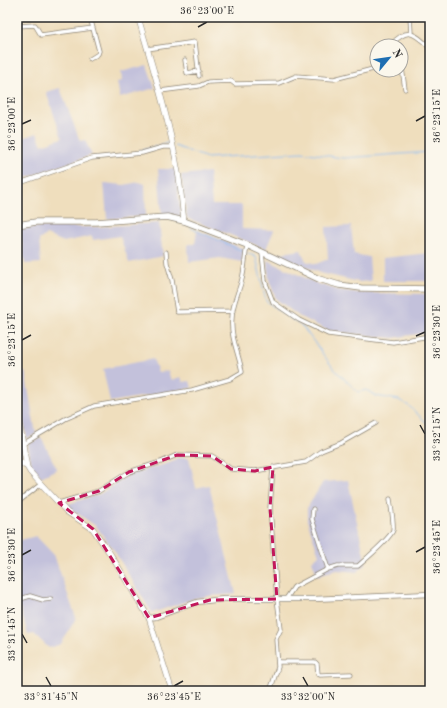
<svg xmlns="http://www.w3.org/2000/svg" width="447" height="708" viewBox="0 0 447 708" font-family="'Old Standard TT',serif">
	<rect width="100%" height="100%" fill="#fbf7ec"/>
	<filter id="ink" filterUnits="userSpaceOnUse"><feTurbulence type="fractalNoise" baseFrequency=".025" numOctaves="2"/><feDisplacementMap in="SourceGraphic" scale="8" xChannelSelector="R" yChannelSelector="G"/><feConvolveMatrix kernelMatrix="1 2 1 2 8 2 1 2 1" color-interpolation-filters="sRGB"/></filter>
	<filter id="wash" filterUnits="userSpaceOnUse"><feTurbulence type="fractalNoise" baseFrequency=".012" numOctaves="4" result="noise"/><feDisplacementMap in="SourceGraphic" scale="16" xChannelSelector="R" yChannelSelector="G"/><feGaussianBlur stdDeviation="0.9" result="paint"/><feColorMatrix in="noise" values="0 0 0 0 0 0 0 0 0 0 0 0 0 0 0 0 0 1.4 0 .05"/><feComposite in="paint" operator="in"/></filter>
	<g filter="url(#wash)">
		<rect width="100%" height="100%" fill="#efdebd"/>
		<!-- industrial -->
		<path fill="#c3c1db" d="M 147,65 L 155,88 L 120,98 L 117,82 L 122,81 L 121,72 Z
			M 60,88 L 80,141 L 85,140 L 92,155 L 17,181 L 17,140 L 37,133 L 42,145 L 62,138 L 46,92 Z
			M 158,169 L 176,169 L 181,217 L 168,214 L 162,214 Z
			M 209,172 L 212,205 L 242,205 L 242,229 L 274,230 L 266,249 L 187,218 L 181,175 Z
			M 139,182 L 145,184 L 146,216 L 107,219 L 104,183 L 124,185 Z
			M 159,223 L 163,256 L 129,263 L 120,236 L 93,240 L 92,236 L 64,242 L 46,235 L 39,240 L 41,263 L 25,264 L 20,229 L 37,227 L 96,227 Z
			M 351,226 L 354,254 L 369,257 L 371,281 L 359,282 L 320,273 L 276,254 L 301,250 L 306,261 L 316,264 L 328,259 L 326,227 Z
			M 197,230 L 244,249 L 242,262 L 220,258 L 189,262 L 188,244 L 195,244 Z
			M 430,253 L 430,281 L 383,281 L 383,258 Z
			M 267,260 L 318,284 L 338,290 L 360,293 L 430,294 L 430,332 L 393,338 L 329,331 L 300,317 L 276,299 L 269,280 Z
			M 153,359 L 158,372 L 168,371 L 171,380 L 181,377 L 183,382 L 190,381 L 192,388 L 110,402 L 103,369 Z
			M 25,371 L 36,434 L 27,439 L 17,389 L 17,372 Z
			M 40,438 L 42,439 L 57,469 L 41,477 L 31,464 L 28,444 Z
			M 177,458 L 189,458 L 196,488 L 209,485 L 236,594 L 209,596 L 196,598 L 152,613 L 115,552 L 96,526 L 65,505 L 100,494 L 130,474 L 170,463 Z
			M 348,480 L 366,564 L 357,572 L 337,570 L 323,574 L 318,577 L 312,561 L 319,555 L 307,520 L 307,508 L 323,482 Z
			M 36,536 L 54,555 L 76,618 L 61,644 L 49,648 L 34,634 L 28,635 L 19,604 L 17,604 L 17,541 Z"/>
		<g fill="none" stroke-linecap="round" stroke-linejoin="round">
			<!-- stream -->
			<path stroke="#86b9f3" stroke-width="1" d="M 175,146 L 207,158 L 302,152 L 343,158 L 430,152
				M 140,151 L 167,143 L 171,144
				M 191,228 L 245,252
				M 248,253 L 256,257 L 266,301 L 278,310 L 303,327 L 334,369 L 358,392 L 366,390 L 376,396 L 399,400 L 409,406 L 429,425 L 430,411"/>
		</g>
	</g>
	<g filter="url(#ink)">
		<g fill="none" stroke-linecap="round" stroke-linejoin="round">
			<defs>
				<path id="minor" d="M 410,17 L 411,33
					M 17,26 L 35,25 L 41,35 L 93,28
					M 389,46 C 407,29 411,30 428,46 L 430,46
					M 147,49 L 195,42 L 199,76
					M 90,59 L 98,54 L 99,51 L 90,17
					M 185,60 L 187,73 L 199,71
					M 401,68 L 402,68 L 405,89
					M 160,91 L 199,86 L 208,82 L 231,81 L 235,84 L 279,83 L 296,76 L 334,79 L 377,68
					M 17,184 L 92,158 L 142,153 L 163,147 L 173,147
					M 166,252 L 167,263 L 172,280 L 177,312 L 233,311
					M 262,253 L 265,281 L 273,302 L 299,320 L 328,334 L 393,342 L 430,336
					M 23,444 L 65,419 L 94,406 L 192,390 L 230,379 L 242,372 C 239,354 230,337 232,318 C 232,304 239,292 242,279 C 245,268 245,256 247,245
					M 17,503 L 41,484
					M 59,503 L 99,491 L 129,472 L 161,462 L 177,455 L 212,456 L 231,469 L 255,471 L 306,462 L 321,451 L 341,443 L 376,423
					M 313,509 L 312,519 L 328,569
					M 286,599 L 294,587 L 328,569 L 338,566 L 358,566 C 365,560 391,537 393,530 C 394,522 391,507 390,499
					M 17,600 L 30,596 L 43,600 L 51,599
					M 278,662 L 315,662 L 317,664 L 318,674 L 320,675 L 351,674
					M 270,691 L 278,667 L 276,639 L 281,629 L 277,599 L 270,508 L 273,467"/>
				<path id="tertiary" d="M 149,618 L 156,617 L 197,602 L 224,599 L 314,599 L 430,594"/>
				<path id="secondary" d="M 138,17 C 153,68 169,119 178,172 C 181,188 182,204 184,221
					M 17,410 L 27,467 L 30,472 L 67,512 L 93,529 L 111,555 L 149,618 L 172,691
					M 17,460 L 27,467"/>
				<path id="primary" d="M 17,225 L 36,222 L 96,222 L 167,217 L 184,221 L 247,245 L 319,279 L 339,285 L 361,288 L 430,289"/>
			</defs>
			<!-- minor casing -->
			<use href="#minor" stroke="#8d8474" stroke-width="5"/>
			<!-- tertiary casing -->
			<use href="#tertiary" stroke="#8d8474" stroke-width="6"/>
			<!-- secondary casing -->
			<use href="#secondary" stroke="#8d8474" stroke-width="6"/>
			<!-- primary casing -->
			<use href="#primary" stroke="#8d8474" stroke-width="7"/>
			<!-- minor -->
			<use href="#minor" stroke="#fff" stroke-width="3.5"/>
			<!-- tertiary -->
			<use href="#tertiary" stroke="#fff" stroke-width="4.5"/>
			<!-- secondary -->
			<use href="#secondary" stroke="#fff" stroke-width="5"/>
			<!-- primary -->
			<use href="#primary" stroke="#fff" stroke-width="5.5"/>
		</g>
	</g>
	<!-- marked area -->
	<path fill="none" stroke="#c2185b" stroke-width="3" stroke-dasharray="8 5" stroke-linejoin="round" d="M 177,455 L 212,456 L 231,469 L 255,471 L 273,467 L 270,508 L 277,599 L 210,600 L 149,618 L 93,529 L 59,503 L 99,491 L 129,472 Z"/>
	<!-- ticks -->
	<path fill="none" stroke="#2b2b2b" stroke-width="1.5" d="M 198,27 L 207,22M 416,121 L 425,116M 22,124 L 31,120M 416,336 L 425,332M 22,340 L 31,335M 420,425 L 425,434M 416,552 L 425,547M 22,555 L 31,550M 22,634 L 27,643M 46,677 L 51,686M 303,677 L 308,686M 174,686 L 183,681"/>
	<!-- margin -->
	<rect width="447" height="708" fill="none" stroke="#fbf7ec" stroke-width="44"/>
	<!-- north arrow -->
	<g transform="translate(389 58) rotate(61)"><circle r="19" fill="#fbf7ec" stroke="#a8a59f"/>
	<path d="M0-3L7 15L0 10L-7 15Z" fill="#1f6fb2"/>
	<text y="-6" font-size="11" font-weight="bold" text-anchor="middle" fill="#2b2b2b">N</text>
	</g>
	<rect x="22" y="22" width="403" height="664" fill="none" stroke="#2b2b2b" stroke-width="1.5"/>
	<g font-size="10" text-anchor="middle" fill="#2b2b2b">
		<text x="207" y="14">36°23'00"E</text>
		<text transform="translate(436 116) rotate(-90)" y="4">36°23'15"E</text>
		<text transform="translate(11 124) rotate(-90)" y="4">36°23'00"E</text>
		<text transform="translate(436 332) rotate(-90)" y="4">36°23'30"E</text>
		<text transform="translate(11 340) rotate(-90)" y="4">36°23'15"E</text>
		<text transform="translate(436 434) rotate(-90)" y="4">33°32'15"N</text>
		<text transform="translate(436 547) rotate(-90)" y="4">36°23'45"E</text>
		<text transform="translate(11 555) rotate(-90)" y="4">36°23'30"E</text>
		<text transform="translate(11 634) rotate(-90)" y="4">33°31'45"N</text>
		<text x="51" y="700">33°31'45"N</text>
		<text x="174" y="700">36°23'45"E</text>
		<text x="308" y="700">33°32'00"N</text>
	</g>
</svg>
